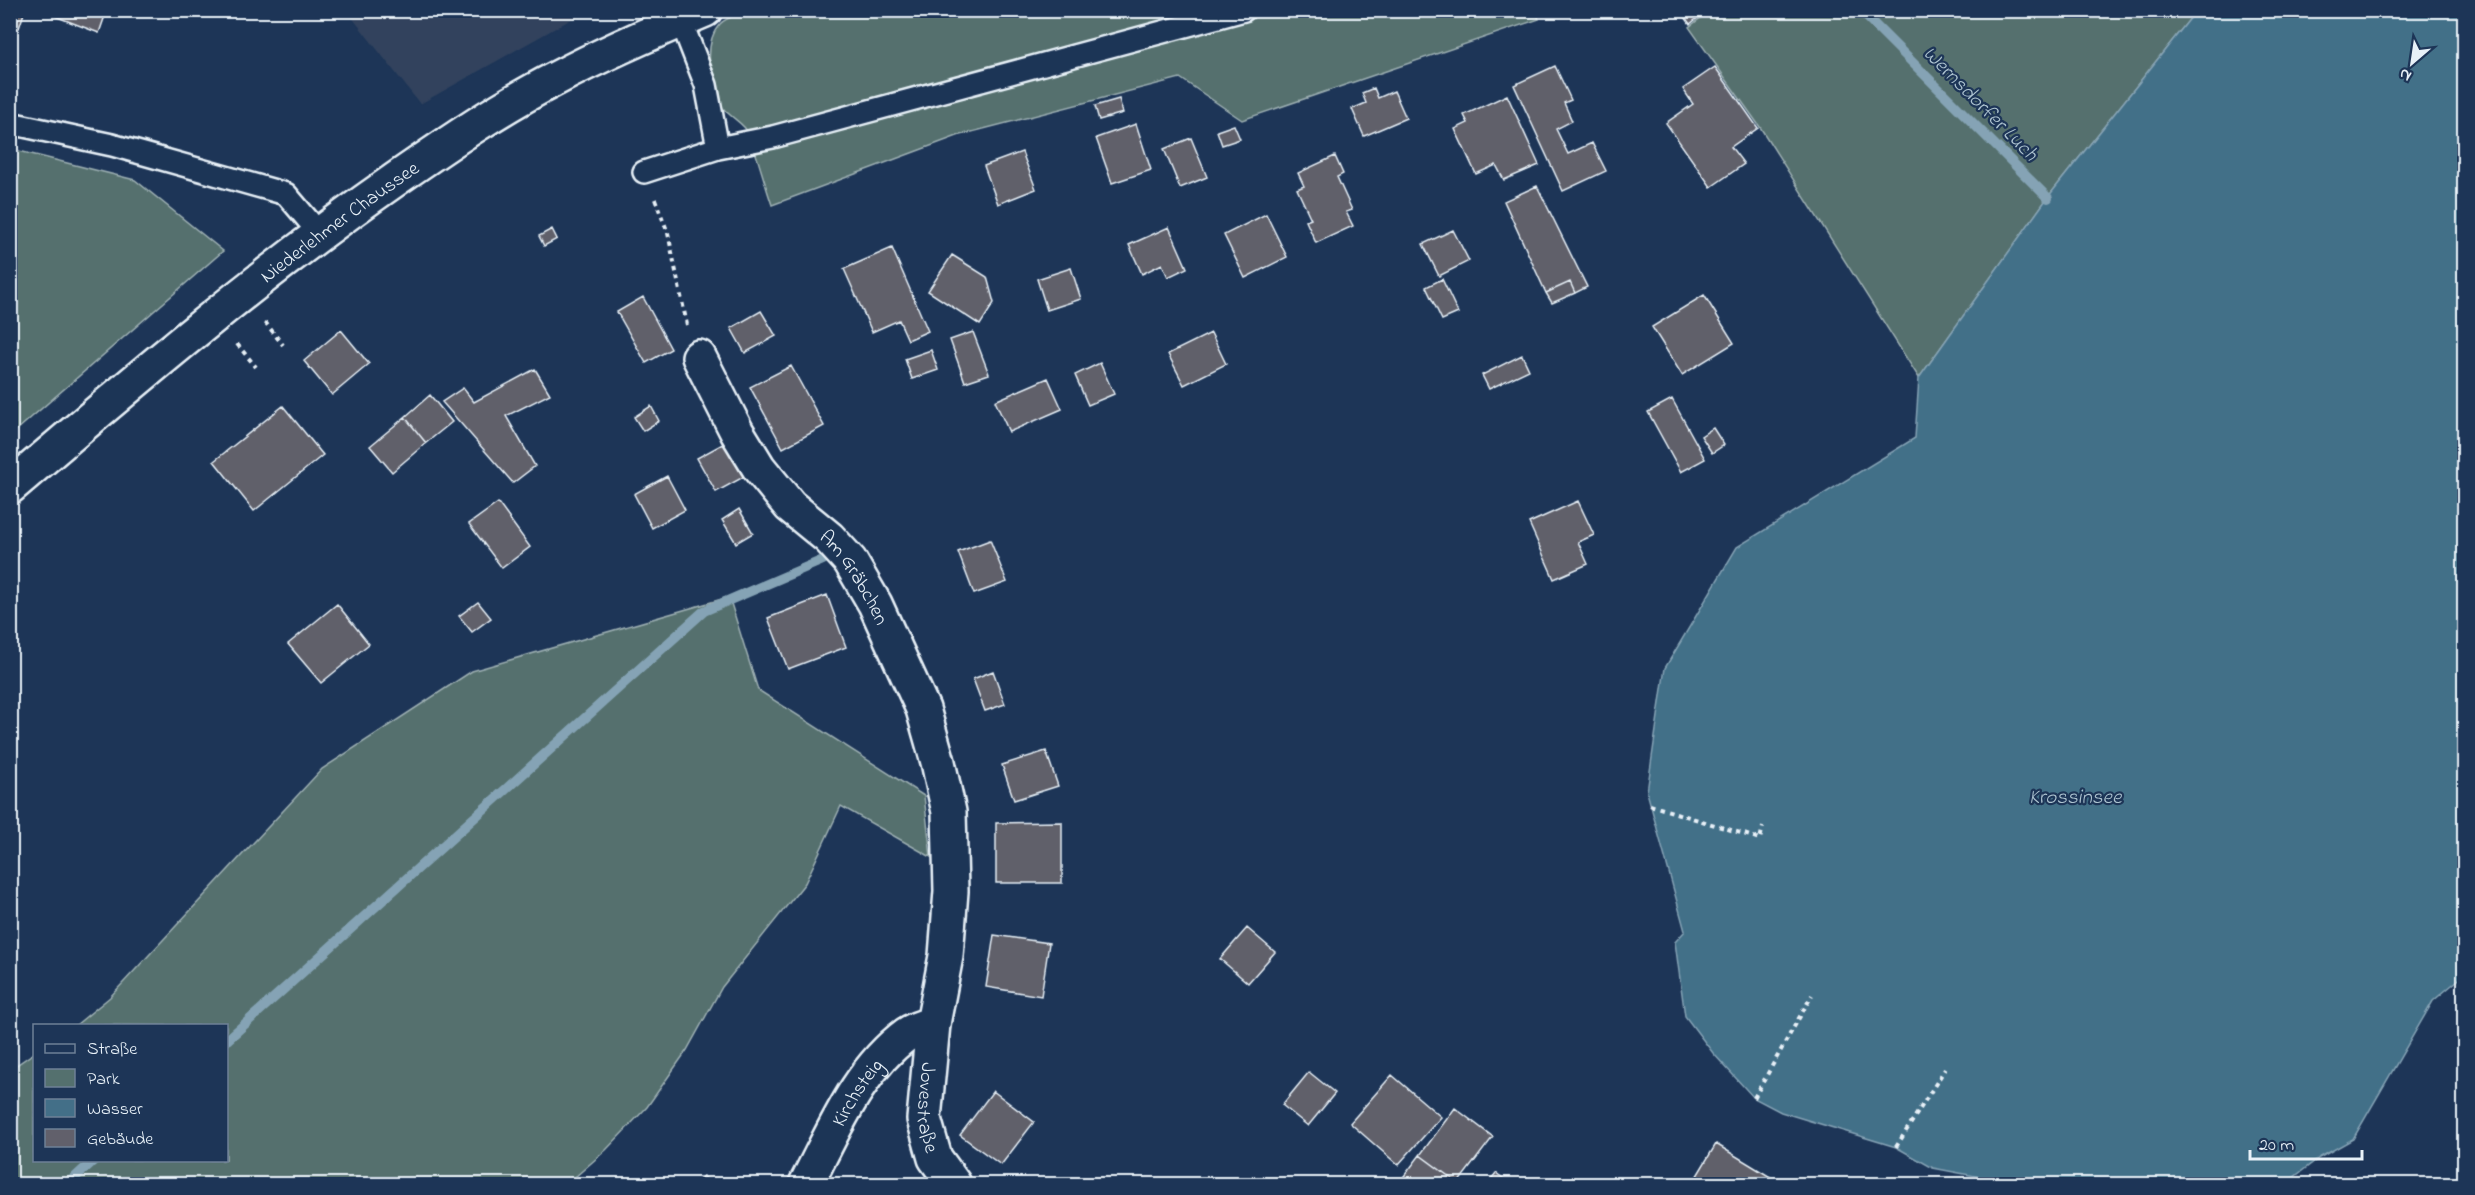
<svg xmlns="http://www.w3.org/2000/svg" width="2475" height="1195" viewBox="0 0 2475 1195" font-family="'Indie Flower',sans-serif">
	<rect width="100%" height="100%" fill="#1d3557"/>
	<filter id="ink" filterUnits="userSpaceOnUse"><feTurbulence type="fractalNoise" baseFrequency=".0167" numOctaves="2"/><feDisplacementMap in="SourceGraphic" scale="12" xChannelSelector="R" yChannelSelector="G"/><feConvolveMatrix kernelMatrix="1 2 1 2 8 2 1 2 1" color-interpolation-filters="sRGB"/></filter>
	<g filter="url(#ink)">
		<!-- built -->
		<path fill="#31425d" d="M 347,11 L 586,11 L 420,104 Z"/>
		<!-- green -->
		<path fill="#54706e" stroke="#9eb0b3" stroke-width="1.5" d="M 749,10 L 1536,10 L 1539,19 L 1242,120 L 1180,78 L 960,135 L 772,205 C 764,182 758,157 749,134 C 745,124 730,117 723,108 C 710,88 702,43 720,24 C 726,17 741,14 749,10 Z
			M 1706,10 L 2196,11 L 2048,197 L 1919,378 L 1760,127 L 1689,27 L 1707,13 Z
			M 11,149 L 135,180 L 223,251 L 11,435 Z
			M 729,597 L 758,690 L 924,796 L 931,857 L 841,806 L 805,883 L 722,987 L 687,1050 L 647,1107 L 606,1150 L 567,1184 L 11,1184 L 11,1069 L 34,1053 L 34,1160 L 226,1160 L 226,1026 L 76,1025 L 110,997 L 322,769 L 472,671 Z"/>
		<!-- water -->
		<path fill="#436f88" stroke="#85a3b5" stroke-width="1.5" d="M 2196,11 L 2464,11 L 2464,975 L 2433,1001 L 2353,1139 L 2319,1158 L 2285,1184 L 2017,1184 L 1933,1168 L 1896,1147 L 1781,1112 L 1754,1098 L 1713,1053 L 1685,1016 L 1675,942 L 1685,931 L 1647,792 L 1665,668 L 1737,547 L 1915,438 L 1919,378 L 2048,197 Z"/>
		<g fill="none" stroke-linecap="round" stroke-linejoin="round">
			<!-- stream -->
			<path stroke="#85a3b5" stroke-width="10" d="M 1860,10 L 2048,198
				M 226,1041 L 704,611 L 823,560
				M 68,1184 L 94,1160"/>
		</g>
		<!-- building -->
		<path fill="#61606b" stroke="#e8f1f8" stroke-width="1.5" d="M 10,10 L 25,10 L 19,28 L 10,25 Z
			M 39,10 L 107,10 L 99,33 Z
			M 1680,10 L 1704,10 L 1705,12 L 1690,24 Z
			M 1555,66 L 1571,100 L 1564,103 L 1572,121 L 1556,129 L 1568,154 L 1592,143 L 1606,171 L 1563,191 L 1514,85 Z
			M 1715,67 L 1758,128 L 1731,147 L 1744,164 L 1711,187 L 1666,123 L 1693,104 L 1683,89 Z
			M 1374,88 L 1378,98 L 1394,91 L 1406,118 L 1364,136 L 1352,109 L 1366,103 L 1362,93 Z
			M 1507,95 L 1539,165 L 1504,180 L 1496,165 L 1476,174 L 1455,129 L 1468,123 L 1464,115 Z
			M 1119,99 L 1123,113 L 1099,120 L 1095,106 Z
			M 1136,124 L 1151,170 L 1112,183 L 1096,138 Z
			M 1234,125 L 1240,139 L 1222,145 L 1217,131 Z
			M 1191,138 L 1207,177 L 1180,188 L 1164,149 Z
			M 1022,152 L 1036,189 L 998,204 L 984,166 Z
			M 1335,156 L 1343,174 L 1337,177 L 1352,210 L 1346,212 L 1353,226 L 1316,243 L 1306,221 L 1311,219 L 1297,189 L 1304,186 L 1298,173 Z
			M 1537,186 L 1587,287 L 1575,293 L 1570,282 L 1546,293 L 1504,201 Z
			M 1266,214 L 1287,257 L 1245,278 L 1224,235 Z
			M 1169,227 L 1187,268 L 1168,277 L 1162,264 L 1142,274 L 1129,245 Z
			M 552,229 L 557,239 L 544,246 L 539,236 Z
			M 1453,230 L 1469,261 L 1439,276 L 1423,244 Z
			M 892,248 L 928,331 L 908,340 L 899,320 L 872,332 L 844,269 Z
			M 952,255 L 987,277 L 994,303 L 980,325 L 928,291 Z
			M 1071,268 L 1081,299 L 1047,310 L 1037,279 Z
			M 1442,279 L 1458,313 L 1442,320 L 1426,287 Z
			M 1570,282 L 1575,293 L 1552,303 L 1546,293 Z
			M 1704,295 L 1734,343 L 1682,375 L 1652,327 Z
			M 643,297 L 671,349 L 646,363 L 617,312 Z
			M 761,311 L 776,336 L 745,353 L 731,328 Z
			M 341,330 L 369,364 L 332,395 L 304,361 Z
			M 973,332 L 989,374 L 965,382 L 950,340 Z
			M 1211,333 L 1226,364 L 1184,385 L 1168,354 Z
			M 931,350 L 938,370 L 912,379 L 905,359 Z
			M 1522,355 L 1529,370 L 1489,389 L 1482,375 Z
			M 1100,363 L 1114,394 L 1088,405 L 1075,375 Z
			M 791,366 L 824,426 L 783,448 L 750,387 Z
			M 535,369 L 550,394 L 506,416 L 535,466 L 513,483 L 442,402 L 463,388 L 474,402 Z
			M 1048,378 L 1062,409 L 1009,432 L 995,401 Z
			M 430,395 L 452,422 L 426,443 L 405,417 Z
			M 1672,399 L 1705,459 L 1681,472 L 1648,412 Z
			M 283,406 L 323,455 L 254,511 L 214,461 Z
			M 651,406 L 659,421 L 643,431 L 634,417 Z
			M 405,417 L 426,443 L 392,472 L 370,446 Z
			M 1713,428 L 1724,445 L 1712,453 L 1701,436 Z
			M 730,440 L 749,474 L 716,492 L 697,458 Z
			M 667,476 L 685,510 L 652,528 L 634,494 Z
			M 1578,501 L 1594,535 L 1578,542 L 1588,564 L 1554,579 L 1529,523 Z
			M 498,503 L 530,547 L 502,568 L 469,524 Z
			M 739,509 L 753,533 L 736,543 L 722,520 Z
			M 990,540 L 1007,582 L 974,594 L 958,552 Z
			M 827,595 L 846,647 L 788,669 L 768,618 Z
			M 478,602 L 491,618 L 472,632 L 459,616 Z
			M 337,604 L 369,644 L 321,683 L 288,644 Z
			M 993,671 L 1005,704 L 985,711 L 973,679 Z
			M 1046,751 L 1058,786 L 1014,800 L 1002,765 Z
			M 1062,822 L 1062,883 L 996,883 L 996,823 Z
			M 1247,928 L 1275,952 L 1248,983 L 1220,959 Z
			M 994,935 L 1049,943 L 1041,996 L 986,987 Z
			M 1309,1072 L 1335,1093 L 1308,1126 L 1282,1105 Z
			M 1392,1075 L 1441,1117 L 1398,1165 L 1350,1123 Z
			M 993,1091 L 1034,1122 L 1001,1165 L 960,1135 Z
			M 1455,1108 L 1493,1137 L 1458,1183 L 1420,1155 Z
			M 1716,1144 L 1782,1184 L 1692,1184 Z
			M 1420,1155 L 1458,1183 L 1457,1184 L 1398,1184 Z
			M 1496,1173 L 1511,1184 L 1487,1184 Z
			M 703,1176 L 713,1184 L 695,1184 Z"/>
		<g fill="none" stroke-linecap="round" stroke-linejoin="round">
			<defs>
				<path id="service" d="M 681,21 L 706,85 L 718,148
					M 10,123 L 112,145 L 286,194 L 320,234
					M 644,172 L 718,148 L 773,137 L 1244,10"/>
				<g id="minor">
					<path id="s1" d="M 699,357 L 737,432 L 759,468 L 790,506 L 829,538 L 850,561 L 875,604 L 923,709 L 938,762 L 949,812 L 951,891 L 946,956 L 933,1024 L 924,1119 L 935,1158 L 954,1184"/>
					<path id="s2" d="M 806,1184 C 834,1131 857,1071 907,1034 C 914,1029 924,1026 933,1024"/>
				</g>
				<g id="secondary">
					<path id="s3" d="M 10,487 C 135,380 261,273 396,179 C 448,143 500,107 557,78 C 604,53 655,31 705,10"/>
				</g>
			</defs>
			<!-- service casing -->
			<use href="#service" stroke="#e8f1f8" stroke-width="26"/>
			<!-- minor casing -->
			<use href="#minor" stroke="#e8f1f8" stroke-width="38"/>
			<!-- secondary casing -->
			<use href="#secondary" stroke="#e8f1f8" stroke-width="38"/>
			<!-- path -->
			<path stroke="#e8f1f8" stroke-width="4" stroke-dasharray="4.5 4.5" stroke-linecap="butt" d="M 655,199 L 668,233 L 687,325
				M 265,322 L 283,345
				M 237,344 L 256,367
				M 1650,805 L 1760,839 L 1763,827
				M 1754,1098 L 1812,995
				M 1896,1147 L 1945,1069"/>
			<!-- service -->
			<use href="#service" stroke="#1d3557" stroke-width="21"/>
			<!-- minor -->
			<use href="#minor" stroke="#1d3557" stroke-width="33"/>
			<!-- secondary -->
			<use href="#secondary" stroke="#1d3557" stroke-width="33"/>
		</g>
	</g>
	<g text-anchor="middle" stroke-width="4.5" stroke-linejoin="round" paint-order="stroke">
		<!-- street labels -->
		<g font-size="20" fill="#e8f1f8" stroke="#1d3557">
			<text dy="7" stroke="none"><textPath href="#s3" startOffset="423">Niederlehmer Chaussee</textPath></text>
			<text dy="7" stroke="none"><textPath href="#s1" startOffset="273">Am Gräbchen</textPath></text>
			<text dy="7" stroke="none"><textPath href="#s2" startOffset="105">Kirchsteig</textPath></text>
			<text dy="7" stroke="none"><textPath href="#s1" startOffset="826">Jovestraße</textPath></text>
		</g>
		<!-- water labels -->
		<g font-size="21" font-style="italic" fill="#aec4d1" stroke="#1d3557">
			<text transform="translate(1981 103) rotate(45)" y="7">Wernsdorfer Luch</text>
			<text x="2075" y="803">Krossinsee</text>
		</g>
	</g>
	<!-- margin -->
	<rect width="2475" height="1195" fill="none" stroke="#1d3557" stroke-width="36"/>
	<rect x="18" y="18" width="2439" height="1159" fill="none" stroke="#e8f1f8" stroke-width="2" filter="url(#ink)"/>
	<!-- legend -->
	<rect x="33" y="1024" width="195" height="138" fill="#1d3557" stroke="#6e8097" stroke-width="1.5"/>
	<rect x="45" y="1044" width="30" height="9" fill="#1d3557" stroke="#6e8097" stroke-width="1.5"/>
	<text x="87" y="1054" font-size="18" fill="#e8f1f8">Straße</text>
	<rect x="45" y="1069" width="30" height="18" fill="#54706e" stroke="#6e8097" stroke-width="1.5"/>
	<text x="87" y="1084" font-size="18" fill="#e8f1f8">Park</text>
	<rect x="45" y="1099" width="30" height="18" fill="#436f88" stroke="#6e8097" stroke-width="1.5"/>
	<text x="87" y="1114" font-size="18" fill="#e8f1f8">Wasser</text>
	<rect x="45" y="1129" width="30" height="18" fill="#61606b" stroke="#6e8097" stroke-width="1.5"/>
	<text x="87" y="1144" font-size="18" fill="#e8f1f8">Gebäude</text>
	<!-- north arrow -->
	<g transform="translate(2412 63) rotate(209)" stroke="#1d3557" stroke-width="4.5" paint-order="stroke">
	<path d="M0-4.5L10 22L0 15L-10 22Z" fill="#e8f1f8"/>
	<text y="-9" font-size="16" font-weight="bold" text-anchor="middle" fill="#e8f1f8">N</text>
	</g>
	<!-- scale -->
	<path d="M2250 1150v9h112v-9" fill="none" stroke="#e8f1f8" stroke-width="3"/>
	<text x="2259" y="1150" font-size="18" fill="#e8f1f8" stroke="#1d3557" stroke-width="4.5" paint-order="stroke">20 m</text>
</svg>
